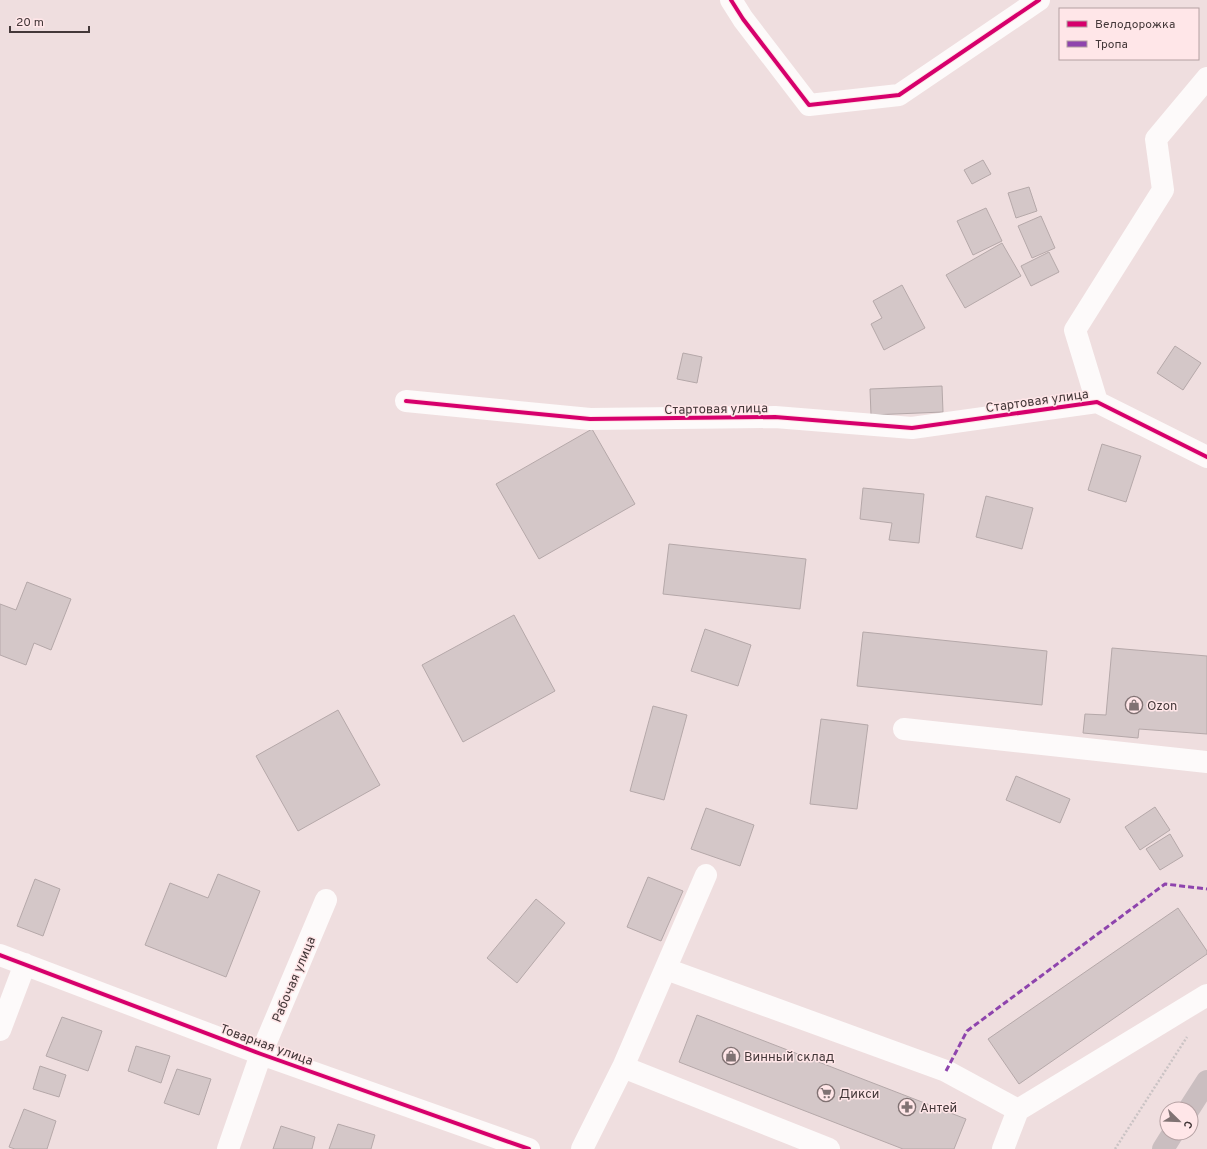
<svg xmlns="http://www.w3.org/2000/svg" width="1207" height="1149" viewBox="0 0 1207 1149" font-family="Overpass,sans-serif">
	<rect width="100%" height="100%" fill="#efdedf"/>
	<!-- building -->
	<path fill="#d4c7c8" stroke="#b5a8a9" d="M 983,160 L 991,174 L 972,184 L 964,170 Z
		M 1029,187 L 1037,211 L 1016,218 L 1008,193 Z
		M 986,208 L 1002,241 L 973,255 L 957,221 Z
		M 1041,216 L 1055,248 L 1032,258 L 1018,226 Z
		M 1002,243 L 1021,276 L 965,308 L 946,275 Z
		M 1049,252 L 1059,272 L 1031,286 L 1021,266 Z
		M 902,285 L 925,328 L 884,350 L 871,324 L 882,318 L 873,301 Z
		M 1175,346 L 1201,363 L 1183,390 L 1157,373 Z
		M 683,353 L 702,357 L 697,383 L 677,379 Z
		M 942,386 L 943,412 L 871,415 L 870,389 Z
		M 592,429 L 635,504 L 539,559 L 496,484 Z
		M 1102,444 L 1141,456 L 1126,502 L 1088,490 Z
		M 863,488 L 924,494 L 919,543 L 889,540 L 892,523 L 860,519 Z
		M 986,496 L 1033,508 L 1022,549 L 976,537 Z
		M 669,544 L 806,559 L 800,609 L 663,594 Z
		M 27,582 L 71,599 L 51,650 L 34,643 L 26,665 L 0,655 L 0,604 L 16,610 Z
		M 514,615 L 555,691 L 463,742 L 422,665 Z
		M 705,629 L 751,645 L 738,686 L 691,671 Z
		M 863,632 L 1047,651 L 1042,705 L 857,686 Z
		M 1112,648 L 1207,656 L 1207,734 L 1139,729 L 1138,738 L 1083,733 L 1085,714 L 1106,715 Z
		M 653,706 L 687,715 L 664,800 L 630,791 Z
		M 338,710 L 380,785 L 298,831 L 256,756 Z
		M 821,719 L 868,725 L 857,809 L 810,804 Z
		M 1016,776 L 1070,799 L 1060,823 L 1006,800 Z
		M 1155,807 L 1170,830 L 1140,850 L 1125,827 Z
		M 706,808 L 754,825 L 740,866 L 691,849 Z
		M 1170,834 L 1183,856 L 1160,870 L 1146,849 Z
		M 218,874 L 260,891 L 226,977 L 145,945 L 170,883 L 208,898 Z
		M 648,877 L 683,891 L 661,941 L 627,927 Z
		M 35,879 L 60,889 L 43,936 L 17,926 Z
		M 536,899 L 565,923 L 517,983 L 487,958 Z
		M 1178,908 L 1207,951 L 1207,954 L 1019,1084 L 988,1039 Z
		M 697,1015 L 966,1119 L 954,1149 L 903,1149 L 679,1062 Z
		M 62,1017 L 102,1031 L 88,1071 L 46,1056 Z
		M 136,1046 L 170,1056 L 161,1083 L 128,1071 Z
		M 40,1066 L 66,1075 L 59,1097 L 33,1089 Z
		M 177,1069 L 211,1079 L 199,1115 L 164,1103 Z
		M 24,1109 L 56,1121 L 47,1149 L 15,1149 L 9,1147 Z
		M 338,1124 L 375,1135 L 371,1149 L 329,1149 Z
		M 281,1126 L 315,1137 L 312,1149 L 273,1149 Z"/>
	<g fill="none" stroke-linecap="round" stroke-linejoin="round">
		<!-- path -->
		<path stroke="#cac3c4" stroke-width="2.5" stroke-dasharray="2 2" stroke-linecap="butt" d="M 1115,1149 L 1187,1037"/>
		<!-- minor -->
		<path stroke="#fdfafa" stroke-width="22" d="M 731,0 L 743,19 L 809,105 L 899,95 L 1039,0
			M 406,401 L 590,419 L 775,417 L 912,428 L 1097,402
			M 1097,402 L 1075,330 L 1163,190 L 1156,139 L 1207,78
			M 1097,402 L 1207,457
			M 904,729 L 1207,762
			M 0,955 L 261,1054 L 529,1149
			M 666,969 L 946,1071 L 1018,1110
			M 0,1030 L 25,964
			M 623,1067 L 706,875
			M 228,1149 L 261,1054 L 326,900
			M 582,1149 L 623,1067 L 829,1149
			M 1003,1149 L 1018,1110 L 1207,995"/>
		<!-- major -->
		<path stroke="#cabec0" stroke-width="22" d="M 1189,1109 L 1207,1081
			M 1163,1149 L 1173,1133"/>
		<!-- quiet -->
		<path stroke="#8e44ad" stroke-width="3" stroke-dasharray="6 3" stroke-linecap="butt" d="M 946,1071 L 967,1031 L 1165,884 L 1207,889"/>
		<defs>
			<path id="cycleway" d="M 731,0 L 743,19 L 809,105 L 899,95 L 1039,0
				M 406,401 L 590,419 L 775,417 L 912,428 L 1097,402 L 1207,457
				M 0,955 L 261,1054 L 529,1149"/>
		</defs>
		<!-- cycleway casing -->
		<use href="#cycleway" stroke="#ffe6e8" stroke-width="6"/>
		<!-- cycleway -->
		<use href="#cycleway" stroke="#d6006c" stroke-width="4"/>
	</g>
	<!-- icons -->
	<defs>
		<symbol id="shop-ring" viewBox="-11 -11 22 22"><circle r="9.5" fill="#ffe6e8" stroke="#807273" stroke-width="1.5"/><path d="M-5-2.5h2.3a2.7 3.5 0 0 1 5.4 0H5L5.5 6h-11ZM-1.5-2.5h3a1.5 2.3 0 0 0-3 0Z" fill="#807273"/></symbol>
		<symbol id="supermarket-ring" viewBox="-11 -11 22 22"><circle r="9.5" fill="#ffe6e8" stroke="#807273" stroke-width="1.5"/><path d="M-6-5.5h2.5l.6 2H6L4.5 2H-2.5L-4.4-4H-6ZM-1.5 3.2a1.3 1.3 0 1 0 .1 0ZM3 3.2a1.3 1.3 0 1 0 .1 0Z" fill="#807273"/></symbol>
		<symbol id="pharmacy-ring" viewBox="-11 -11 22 22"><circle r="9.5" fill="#ffe6e8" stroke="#807273" stroke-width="1.5"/><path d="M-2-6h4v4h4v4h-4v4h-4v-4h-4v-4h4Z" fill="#807273"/></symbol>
	</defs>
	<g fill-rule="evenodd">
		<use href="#shop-ring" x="1124" y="695" width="20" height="20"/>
		<use href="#shop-ring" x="721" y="1046" width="20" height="20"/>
		<use href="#supermarket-ring" x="816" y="1083" width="20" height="20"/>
		<use href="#pharmacy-ring" x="897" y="1097" width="20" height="20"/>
	</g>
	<g text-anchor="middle" stroke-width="3" stroke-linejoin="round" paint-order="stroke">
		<!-- street labels -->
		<g font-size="13" fill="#443839" stroke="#ffe6e8">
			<text transform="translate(1037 400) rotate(-8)" y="5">Стартовая улица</text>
			<text transform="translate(716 408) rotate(-1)" y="5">Стартовая улица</text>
			<text transform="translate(293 979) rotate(-67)" y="5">Рабочая улица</text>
			<text transform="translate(267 1044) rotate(20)" y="5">Товарная улица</text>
		</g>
		<!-- poi labels -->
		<g font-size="13" fill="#443839" stroke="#ffe6e8" text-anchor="start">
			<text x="1147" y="710">Ozon</text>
			<text x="744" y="1061">Винный склад</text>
			<text x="839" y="1098">Дикси</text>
			<text x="920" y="1112">Антей</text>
		</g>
	</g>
	<!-- legend -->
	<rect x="1059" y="8" width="140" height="52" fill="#ffe6e8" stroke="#b4a0a2"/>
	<rect x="1067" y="21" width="20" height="6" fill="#d6006c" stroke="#b4a0a2"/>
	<text x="1095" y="28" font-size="12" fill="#443839">Велодорожка</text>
	<rect x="1067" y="41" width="20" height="6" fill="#8e44ad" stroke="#b4a0a2"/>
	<text x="1095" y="48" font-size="12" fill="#443839">Тропа</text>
	<!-- north arrow -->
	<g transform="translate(1179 1121) rotate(113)"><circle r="19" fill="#ffe6e8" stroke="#b4a0a2"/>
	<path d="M0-3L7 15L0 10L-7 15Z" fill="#807273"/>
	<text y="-6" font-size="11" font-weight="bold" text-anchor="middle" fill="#443839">С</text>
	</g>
	<!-- scale -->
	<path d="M10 26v6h79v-6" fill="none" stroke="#443839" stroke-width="2"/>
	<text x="16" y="26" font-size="12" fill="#443839" stroke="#ffe6e8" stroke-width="3" paint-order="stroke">20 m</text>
</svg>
